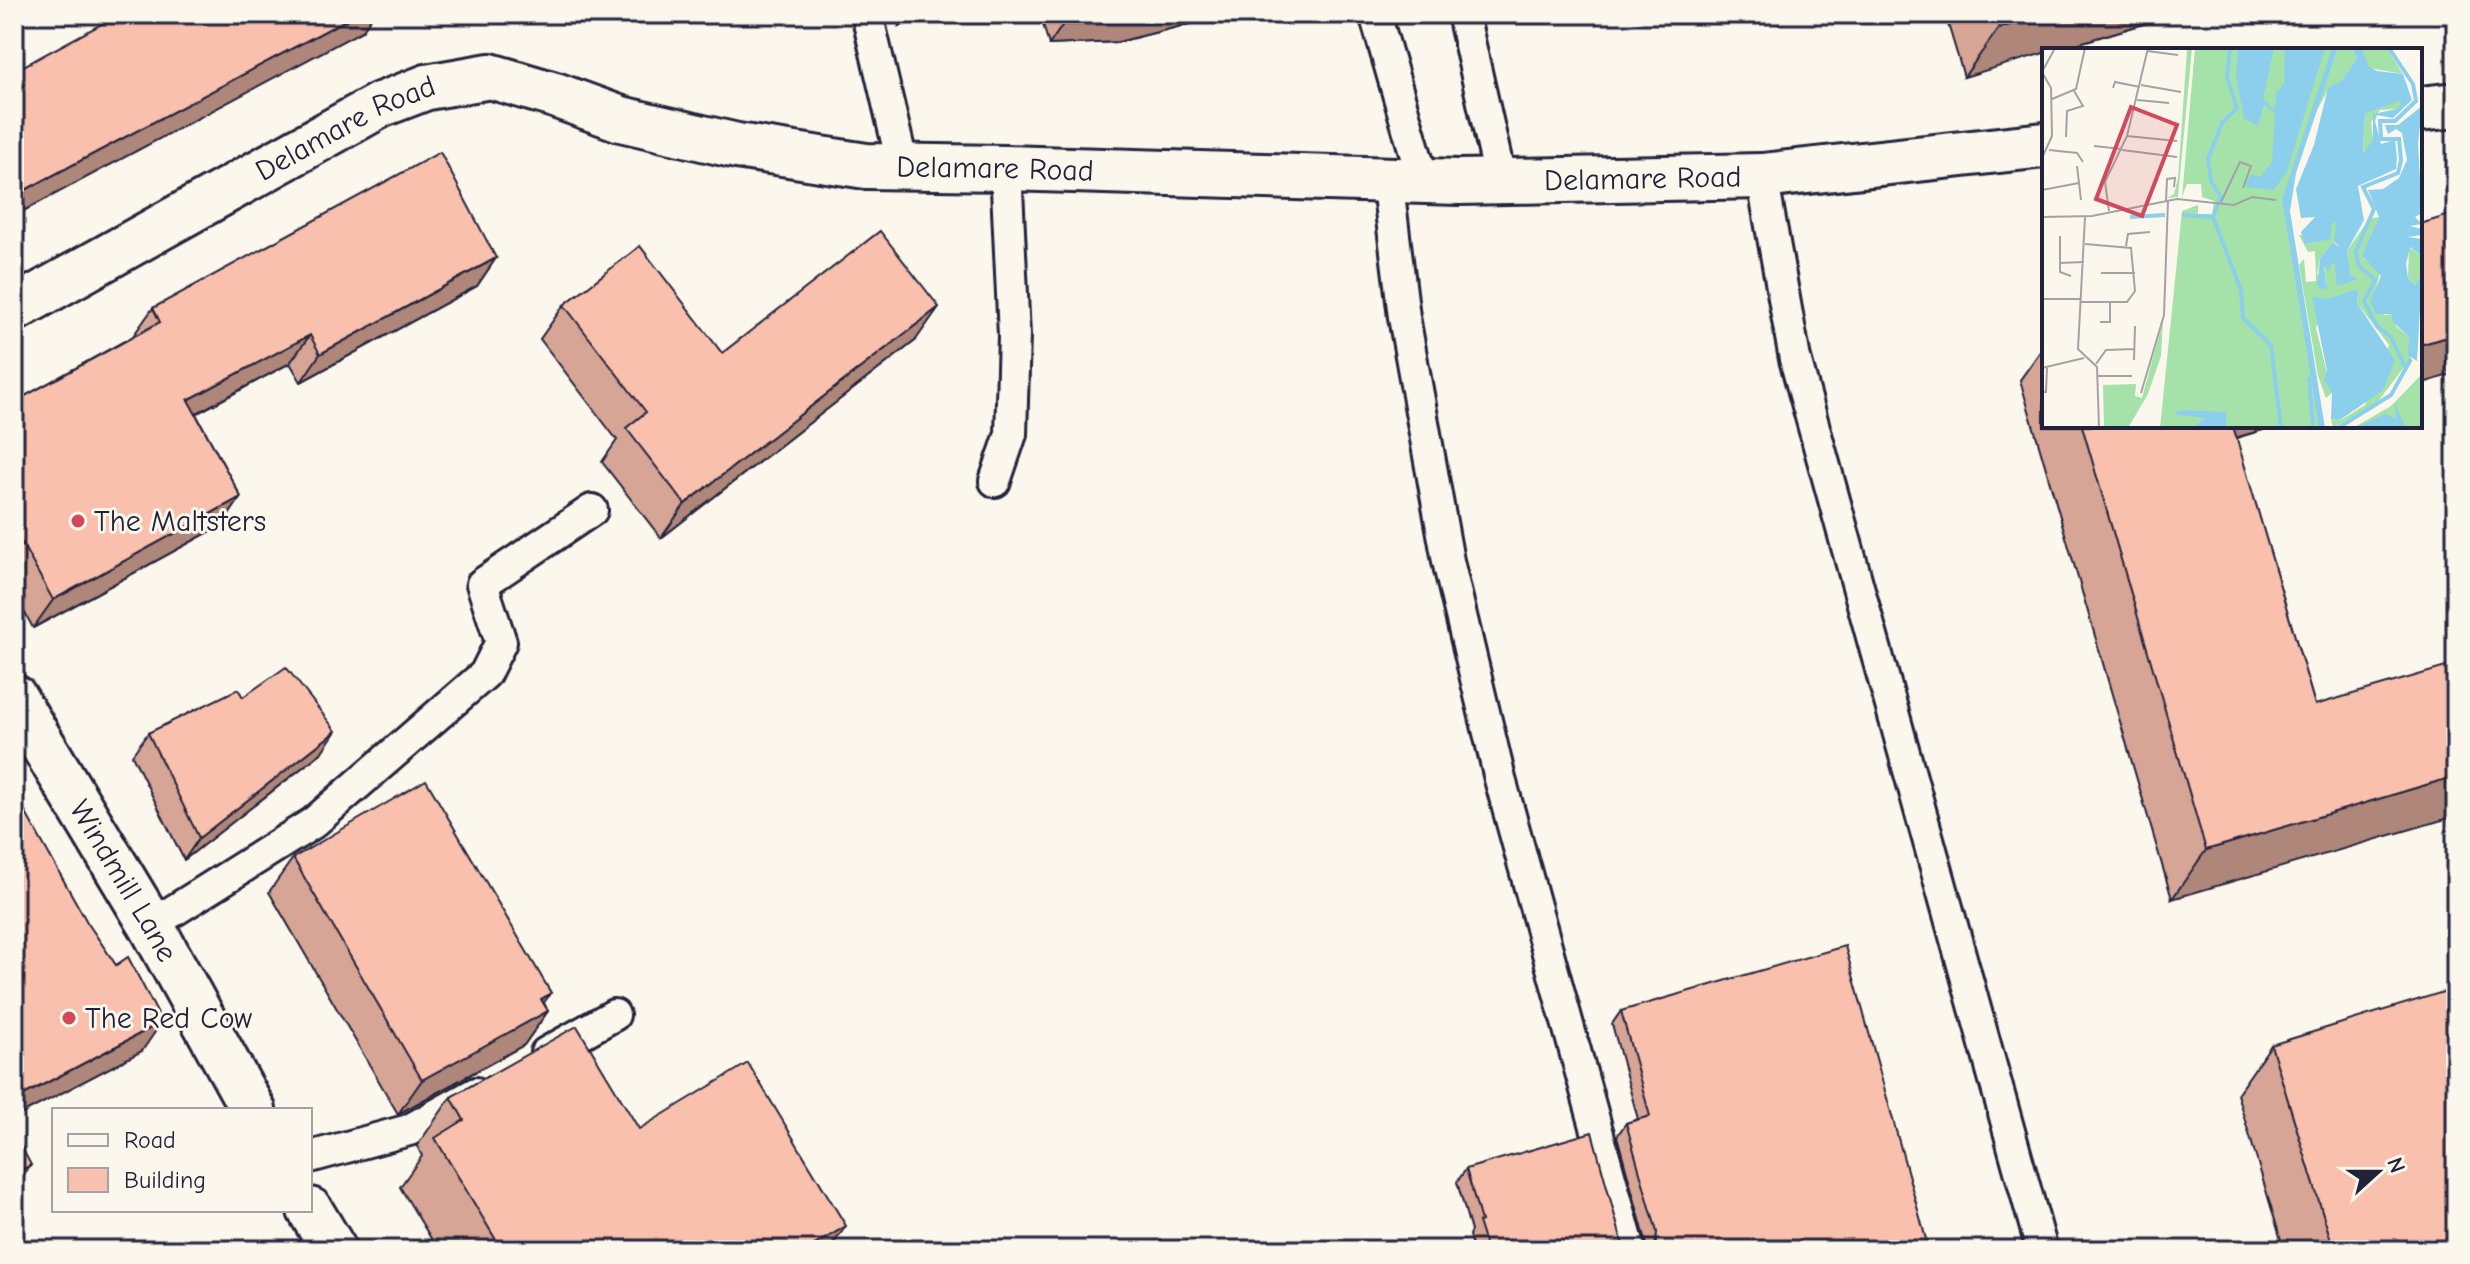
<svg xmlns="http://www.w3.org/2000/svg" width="2470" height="1264" viewBox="0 0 2470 1264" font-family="'Comic Neue',sans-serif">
	<rect width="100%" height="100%" fill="#fbf7ec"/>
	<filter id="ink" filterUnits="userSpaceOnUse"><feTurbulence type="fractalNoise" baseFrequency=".0125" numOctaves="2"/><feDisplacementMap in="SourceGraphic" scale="16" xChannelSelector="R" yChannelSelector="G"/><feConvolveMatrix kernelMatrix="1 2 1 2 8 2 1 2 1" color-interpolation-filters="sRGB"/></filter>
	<g filter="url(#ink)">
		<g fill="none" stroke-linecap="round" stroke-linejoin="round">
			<defs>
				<path id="service" d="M 867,14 L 903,167
					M 1375,14 L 1423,180
					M 1463,14 L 1501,182
					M 1762,176 L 1795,359 L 2042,1250
					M 1387,178 L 1404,317 L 1448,561 L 1500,779 L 1630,1250
					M 995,481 L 1011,434 L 1014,336 L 1006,168
					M 151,925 L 313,823 L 485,674 L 501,642 L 482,584 L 592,510
					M 546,1053 L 614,1015
					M 310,1157 L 409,1130 L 476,1093"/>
				<g id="minor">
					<path d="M 2420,109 L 2456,105"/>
					<path id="s1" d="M 14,309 L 380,105 L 427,87 L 490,76 L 555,95 L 621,119 L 737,146 L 866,166 L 1006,168 L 1459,182 L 1762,176 L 2044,145"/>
					<path id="s2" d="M 14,697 L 151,925 L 253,1110"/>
					<path d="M 310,1210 L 334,1250"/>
				</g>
			</defs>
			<!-- service casing -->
			<use href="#service" stroke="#22223b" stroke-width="36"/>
			<!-- minor casing -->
			<use href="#minor" stroke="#22223b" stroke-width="50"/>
			<!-- service -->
			<use href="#service" stroke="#fbf7ec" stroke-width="30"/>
			<!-- minor -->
			<use href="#minor" stroke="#fbf7ec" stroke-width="44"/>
		</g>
		<!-- wall -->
		<path fill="#d6a596" stroke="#22223b" stroke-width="2" d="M 896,14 L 944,14 L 899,26 Z
			M 1040,14 L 1229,14 L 1118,42 L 1049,45 Z
			M 1945,14 L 2177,14 L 2056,50 L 2044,50 L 1964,77 Z
			M 496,258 L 477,286 L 301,382 L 290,363 L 196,414 L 241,497 L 222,525 L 33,628 L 14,593 L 14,402 L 133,336 L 153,308 Z
			M 564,305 L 722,353 L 915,341 L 661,538 L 602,462 L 617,440 L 540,339 Z
			M 2044,346 L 2044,426 L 2276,426 L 2236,438 L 2315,705 L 2172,899 L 2020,380 Z
			M 243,697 L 321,753 L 184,860 L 132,755 L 148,733 Z
			M 293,858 L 544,1003 L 548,1011 L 524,1045 L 398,1114 L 269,892 Z
			M 1621,1011 L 1929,1250 L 1647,1250 L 1647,1245 L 1617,1136 L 1626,1123 L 1638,1119 L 1612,1024 Z
			M 2271,1045 L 2456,1250 L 2284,1250 L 2237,1094 Z
			M 451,1097 L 639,1129 L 806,1250 L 438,1250 L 400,1187 L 422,1156 L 417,1146 Z
			M 1466,1169 L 1622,1242 L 1627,1250 L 1473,1250 L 1469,1235 L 1471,1231 L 1457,1182 Z"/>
		<!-- shaded-wall -->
		<path fill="#ae867a" stroke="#22223b" stroke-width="2" d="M 357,14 L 374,14 L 362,31 L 14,216 L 14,196 Z
			M 907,14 L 944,14 L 899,26 Z
			M 1070,14 L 1229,14 L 1118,42 L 1049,45 Z
			M 2045,14 L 2177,14 L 2056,50 L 2044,50 L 2044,53 L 1964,77 L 1999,28 Z
			M 496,258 L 477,286 L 301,382 L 320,354 Z
			M 939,307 L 915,341 L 661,538 L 685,504 Z
			M 2456,334 L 2456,373 L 2420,384 L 2420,345 Z
			M 310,335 L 290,363 L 169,428 L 188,400 Z
			M 2209,426 L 2276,426 L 2191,451 Z
			M 241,497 L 222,525 L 33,628 L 53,600 Z
			M 336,731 L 321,753 L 184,860 L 199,838 Z
			M 2456,776 L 2456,816 L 2172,899 L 2206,850 Z
			M 551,993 L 532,1019 L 548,1011 L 524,1045 L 398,1114 L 422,1080 Z
			M 162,1022 L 142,1051 L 14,1118 L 14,1100 Z
			M 31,1165 L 14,1189 L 14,1174 Z
			M 846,1226 L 829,1250 L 806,1250 Z"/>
		<!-- building -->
		<path fill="#f9c0ae" stroke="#22223b" stroke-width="2" d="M 120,14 L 357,14 L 14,196 L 14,71 Z
			M 1995,14 L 2045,14 L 1999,28 Z
			M 440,152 L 496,258 L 320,354 L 310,335 L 188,400 L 241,497 L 53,600 L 14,529 L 14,402 L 160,322 L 153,308 Z
			M 2456,213 L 2456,334 L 2420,345 L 2420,224 Z
			M 880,231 L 939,307 L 685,504 L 626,428 L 646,412 L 564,305 L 640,246 L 722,353 Z
			M 2082,426 L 2233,426 L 2315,705 L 2456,664 L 2456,776 L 2206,850 Z
			M 286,667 L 336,731 L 199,838 L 148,733 L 238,689 L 243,697 Z
			M 426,780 L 551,993 L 541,999 L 548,1011 L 422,1080 L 293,858 Z
			M 14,792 L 87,922 L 116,965 L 128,957 L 162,1022 L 14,1100 Z
			M 1845,946 L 1929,1250 L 1651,1250 L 1656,1242 L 1657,1232 L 1626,1123 L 1650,1116 L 1621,1011 Z
			M 2456,988 L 2456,1250 L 2334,1250 L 2271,1045 Z
			M 577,1026 L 639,1129 L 748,1063 L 846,1226 L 806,1250 L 502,1250 L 435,1138 L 464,1120 L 451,1097 Z
			M 1592,1132 L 1622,1242 L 1627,1250 L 1487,1250 L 1478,1222 L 1481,1221 L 1466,1169 Z
			M 14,1133 L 31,1165 L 14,1174 Z"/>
	</g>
	<!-- markers -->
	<g fill="#d1495b" stroke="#fbf7ec" stroke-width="3">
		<circle cx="78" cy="521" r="8"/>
		<circle cx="69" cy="1018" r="8"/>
	</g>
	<g text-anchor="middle" stroke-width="6" stroke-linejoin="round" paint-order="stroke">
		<!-- street labels -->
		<g font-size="30" fill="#22223b" stroke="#fbf7ec">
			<text dy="10" stroke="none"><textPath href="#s1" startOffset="378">Delamare Road</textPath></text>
			<text dy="10" stroke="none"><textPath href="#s1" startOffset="1050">Delamare Road</textPath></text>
			<text dy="10" stroke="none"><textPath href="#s1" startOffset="1698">Delamare Road</textPath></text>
			<text dy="10" stroke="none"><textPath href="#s2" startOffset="214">Windmill Lane</textPath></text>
		</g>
		<!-- poi labels -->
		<g font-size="30" fill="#22223b" stroke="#fbf7ec" text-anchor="start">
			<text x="94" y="531">The Maltsters</text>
			<text x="85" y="1028">The Red Cow</text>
		</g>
	</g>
	<!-- overview -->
	<g transform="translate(2042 48)">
		<rect width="380" height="380" fill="#fbf7ec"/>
		<path d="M 150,0 L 136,149 L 125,150 L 132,146 L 136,130 L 145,1 ZM 153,0 L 291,0 L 241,155 L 278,380 L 118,380 L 140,163 L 156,157 L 156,166 L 170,166 L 172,153 L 160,149 L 159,136 L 145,136 L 140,149 ZM 296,0 L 310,0 L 315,10 L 300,32 L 287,40 L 274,64 ZM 320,0 L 345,0 L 361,26 L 327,20 ZM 361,51 L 355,61 L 338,62 L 329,74 L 331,91 L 321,107 L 323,66 ZM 337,169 L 321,210 L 338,225 L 333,243 L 342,267 L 351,266 L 354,278 L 367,289 L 369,310 L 334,356 L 291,380 L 289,371 L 299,372 L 323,357 L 347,297 L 315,255 L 317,242 L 285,251 L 274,280 L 290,345 L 284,350 L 276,328 L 257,217 L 262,211 L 264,234 L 274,233 L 273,203 L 266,204 L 257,187 L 265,187 L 264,196 L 282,191 L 292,171 L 295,174 L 298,198 L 291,194 L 278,210 L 275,226 L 284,238 L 282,215 L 292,212 L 311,233 L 316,231 L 307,225 L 305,203 L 327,171 ZM 367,199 L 380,208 L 380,230 L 373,237 L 366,230 ZM 121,272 L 119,308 L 106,346 L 86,380 L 62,380 L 61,337 L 94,336 L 93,348 L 100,350 ZM 380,326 L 380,380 L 311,380 L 349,358 Z" fill="#a5e2a9"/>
		<path d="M 196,0 L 232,0 L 221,51 L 233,62 L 234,45 L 242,36 L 243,0 L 283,0 L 245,123 L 232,142 L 203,139 L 209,126 L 218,129 L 230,114 L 233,66 L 222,56 L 216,78 L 202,70 L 194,30 ZM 290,0 L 296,0 L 254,125 L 248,163 L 283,380 L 277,380 L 240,151 ZM 310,0 L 320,0 L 327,19 L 335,23 L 361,26 L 370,52 L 351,70 L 335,67 L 333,73 L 339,96 L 353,92 L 355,110 L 354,121 L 316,138 L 322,172 L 305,203 L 308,226 L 317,231 L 295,238 L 292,213 L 286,223 L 282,218 L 284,237 L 288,236 L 281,242 L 275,238 L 278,210 L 291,194 L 297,199 L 292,191 L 295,173 L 289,177 L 289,191 L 263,196 L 259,184 L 273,169 L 259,170 L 254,141 L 272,97 L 286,40 L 300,32 L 315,10 ZM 360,52 L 355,61 L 331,66 L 331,91 L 321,106 L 323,66 ZM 380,58 L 376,96 L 380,165 L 373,169 L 380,176 L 368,178 L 380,181 L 380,187 L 366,189 L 380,191 L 380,208 L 368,199 L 364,216 L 366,230 L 373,237 L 380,226 L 375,313 L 366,307 L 367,289 L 350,273 L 351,266 L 334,266 L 328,253 L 339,228 L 320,208 L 337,169 L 326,142 L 341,141 L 357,130 L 365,112 L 360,85 L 354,81 L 346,86 L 343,77 L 356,77 ZM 317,241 L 315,255 L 353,312 L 341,342 L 298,372 L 289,371 L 290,345 L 282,331 L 285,322 L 270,249 L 285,251 ZM 353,356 L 364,380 L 313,380 L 343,366 L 354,371 ZM 137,362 L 184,364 L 184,380 L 152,380 L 162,370 L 132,366 Z" fill="#8bcfec" fill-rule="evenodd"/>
		<path fill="none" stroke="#8bcfec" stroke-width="4" d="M 188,0 L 185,29 L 195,60 L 180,75 L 166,111 L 169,133 L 179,149 L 171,169 L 199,242 L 201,270 L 229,297 L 239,380M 347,0 L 371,36 L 374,53 L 353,73 L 338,73 L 339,91 L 357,91 L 359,112 L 356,125 L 321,139 L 332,161 L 314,203 L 316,217 L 333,232 L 322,253 L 335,278 L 349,289 L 363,319M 140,167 L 170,169M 88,169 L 123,167M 267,329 L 271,380M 296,380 L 349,347 L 369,311"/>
		<path fill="none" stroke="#a4a2a5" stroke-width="2" d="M 105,3 L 136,7M 0,24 L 9,40 L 10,88 L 0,110M 0,24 L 13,0M 99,37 L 139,44M 71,40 L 73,34 L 98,39M 10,51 L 34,41 L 43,0M 95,52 L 127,55M 85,88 L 135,93M 24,89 L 25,63 L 41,58 L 32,43M 52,98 L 80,101M 7,102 L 35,105 L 41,114M 80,102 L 135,109M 35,118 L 39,152M 0,142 L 37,135M 124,153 L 125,131 L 133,130 L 132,139M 179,154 L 198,114 L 209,118 L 201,140M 67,163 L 63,134 L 85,88 L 106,0M 0,169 L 50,168 L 135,151 L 192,157 L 210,149 L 234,152M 43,169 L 36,301 L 55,319 L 57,380M 84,198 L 86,186 L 108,184M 18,215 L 18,188M 59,225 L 93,225M 29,228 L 18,224 L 18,215 L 42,214M 0,251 L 39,251M 39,254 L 85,254 L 93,243 L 89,200 L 43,196M 58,274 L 68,274 L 68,254M 92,312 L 93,278M 54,316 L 64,302 L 92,301M 0,320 L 42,310M 56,328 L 90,328M 0,344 L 4,344 L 5,320M 99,345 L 122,267 L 126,152"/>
		<path fill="#d1495b" fill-opacity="0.15" stroke="#d1495b" stroke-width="4" d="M 89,59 L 135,77 L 100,168 L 54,151 Z"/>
		<rect width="380" height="380" fill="none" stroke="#22223b" stroke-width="4"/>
	</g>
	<!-- margin -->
	<rect width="2470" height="1264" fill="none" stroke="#fbf7ec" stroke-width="48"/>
	<rect x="24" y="24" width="2422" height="1216" fill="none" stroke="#22223b" stroke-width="3" filter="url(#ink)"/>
	<!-- legend -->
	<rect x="52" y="1108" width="260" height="104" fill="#fbf7ec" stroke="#a4a2a5" stroke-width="2"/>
	<rect x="68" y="1134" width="40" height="12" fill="#fbf7ec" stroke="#a4a2a5" stroke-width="2"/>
	<text x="124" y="1148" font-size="24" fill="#22223b">Road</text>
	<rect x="68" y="1168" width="40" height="24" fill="#f9c0ae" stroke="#a4a2a5" stroke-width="2"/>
	<text x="124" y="1188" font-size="24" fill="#22223b">Building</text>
	<!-- north arrow -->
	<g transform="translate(2378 1172) rotate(69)" stroke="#fbf7ec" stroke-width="6" paint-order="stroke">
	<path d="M0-6L14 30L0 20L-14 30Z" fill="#22223b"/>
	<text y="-12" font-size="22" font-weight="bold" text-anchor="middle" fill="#22223b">N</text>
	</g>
</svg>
